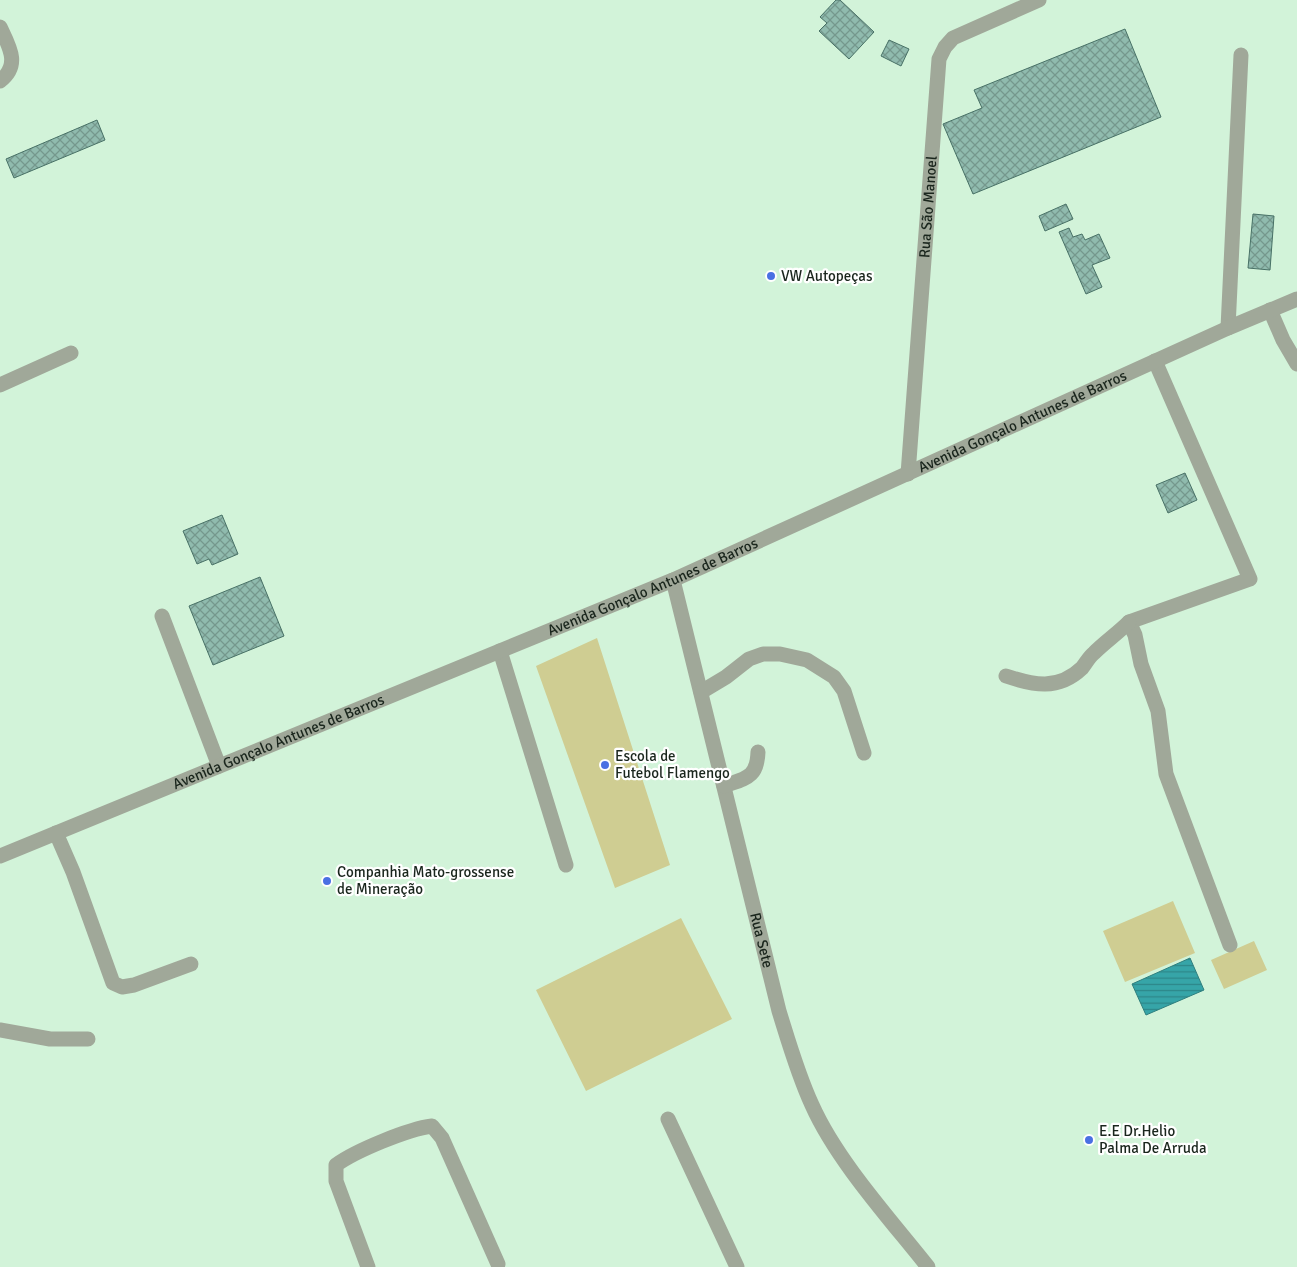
<svg xmlns="http://www.w3.org/2000/svg" width="1297" height="1267" viewBox="0 0 1297 1267" font-family="Signika,sans-serif">
	<defs>
		<pattern id="water-rules" width="6" height="5" patternUnits="userSpaceOnUse" patternTransform="scale(1.25)"><rect width="6" height="5" fill="#36a5a8"/><path d="M0 2.5h6" fill="none" stroke="#2d8688"/></pattern>
		<pattern id="building-cross-hatch" width="8" height="8" patternUnits="userSpaceOnUse" patternTransform="scale(1.25)"><rect width="8" height="8" fill="#90bbae"/><path d="M0 0l8 8M0 8l8-8" fill="none" stroke="#75988d"/></pattern>
	</defs>
	<rect width="100%" height="100%" fill="#d2f3d9"/>
	<!-- pitch -->
	<path fill="#cfcd92" d="M 597,638 L 670,865 L 615,888 L 536,666 Z
		M 1173,901 L 1195,953 L 1125,982 L 1103,931 Z
		M 681,918 L 732,1019 L 586,1091 L 536,990 Z
		M 1254,941 L 1267,970 L 1224,989 L 1211,960 Z"/>
	<!-- water -->
	<path fill="url(#water-rules)" stroke="#2e7f7e" d="M 1190,958 L 1204,990 L 1146,1015 L 1132,984 Z"/>
	<!-- building -->
	<path fill="url(#building-cross-hatch)" stroke="#487166" d="M 836,0 L 840,0 L 874,32 L 849,59 L 819,31 L 827,23 L 820,17 Z
		M 1125,29 L 1161,117 L 973,194 L 943,124 L 982,108 L 974,90 Z
		M 889,40 L 909,49 L 901,66 L 881,56 Z
		M 97,120 L 105,140 L 14,178 L 6,159 Z
		M 1066,204 L 1073,219 L 1045,231 L 1039,216 Z
		M 1253,214 L 1274,216 L 1270,270 L 1248,268 Z
		M 1069,228 L 1073,237 L 1082,234 L 1085,240 L 1099,234 L 1110,258 L 1092,265 L 1102,287 L 1086,294 L 1059,232 Z
		M 1185,473 L 1197,500 L 1168,513 L 1156,485 Z
		M 222,515 L 238,554 L 212,565 L 209,559 L 197,564 L 183,531 Z
		M 260,577 L 284,636 L 213,665 L 189,606 Z"/>
	<g fill="none" stroke-linecap="round" stroke-linejoin="round">
		<!-- minor -->
		<g stroke="#a0a899" stroke-width="15">
			<path d="M 0,27 C 9,46 21,65 0,81"/>
			<path d="M 1270,310 L 1283,340 L 1297,364"/>
			<path d="M 1228,328 L 1241,55"/>
			<path d="M 1155,361 L 1250,579 L 1129,622 L 1135,635 L 1141,664 L 1158,711 L 1166,774 L 1230,945"/>
			<path d="M 0,385 L 71,353"/>
			<path id="s1" d="M 908,474 L 939,59 L 945,47 L 953,38 L 1039,0"/>
			<path id="s2" d="M 673,580 L 779,1011 C 789,1043 798,1075 812,1105 C 837,1161 890,1219 928,1267"/>
			<path d="M 162,616 L 219,766"/>
			<path d="M 500,651 L 566,865"/>
			<path d="M 1006,676 C 1033,685 1058,691 1082,668 C 1086,663 1089,657 1094,653 C 1105,642 1118,633 1129,622"/>
			<path d="M 701,692 L 726,677 L 749,659 L 763,654 L 780,654 L 807,660 L 834,677 L 844,691 L 864,753"/>
			<path d="M 724,786 C 746,778 757,778 758,752"/>
			<path d="M 56,833 L 73,872 L 113,983 L 122,987 L 134,985 L 191,964"/>
			<path id="s3" d="M 0,856 L 673,580 L 1228,328 L 1297,299"/>
			<path d="M 0,1030 L 50,1039 L 88,1039"/>
			<path d="M 668,1119 L 737,1267"/>
			<path d="M 368,1267 L 336,1181 L 336,1165 C 355,1151 408,1129 432,1126 L 442,1138 L 498,1264"/>
		</g>
	</g>
	<!-- markers -->
	<g fill="#4a70e3" stroke="#fff" stroke-width="2">
		<circle cx="771" cy="276" r="5"/>
		<circle cx="605" cy="765" r="5"/>
		<circle cx="327" cy="881" r="5"/>
		<circle cx="1089" cy="1140" r="5"/>
	</g>
	<g text-anchor="middle" stroke-width="4.5" stroke-linejoin="round" paint-order="stroke">
		<!-- street labels -->
		<g font-size="15" fill="#1a261d" stroke="#fff">
			<text dy="5" stroke="none"><textPath href="#s1" startOffset="268">Rua São Manoel</textPath></text>
			<text dy="5" stroke="none"><textPath href="#s3" startOffset="1111">Avenida Gonçalo Antunes de Barros</textPath></text>
			<text dy="5" stroke="none"><textPath href="#s3" startOffset="706">Avenida Gonçalo Antunes de Barros</textPath></text>
			<text dy="5" stroke="none"><textPath href="#s3" startOffset="301">Avenida Gonçalo Antunes de Barros</textPath></text>
			<text dy="5" stroke="none"><textPath href="#s2" startOffset="371">Rua Sete</textPath></text>
		</g>
		<!-- poi labels -->
		<g font-size="15" fill="#1a261d" stroke="#fff" text-anchor="start">
			<text x="781" y="281">VW Autopeças</text>
			<text x="615" y="761">Escola de<tspan x="615" dy="17">Futebol Flamengo</tspan></text>
			<text x="337" y="877">Companhia Mato-grossense<tspan x="337" dy="17">de Mineração</tspan></text>
			<text x="1099" y="1136">E.E Dr.Helio<tspan x="1099" dy="17">Palma De Arruda</tspan></text>
		</g>
	</g>
</svg>
